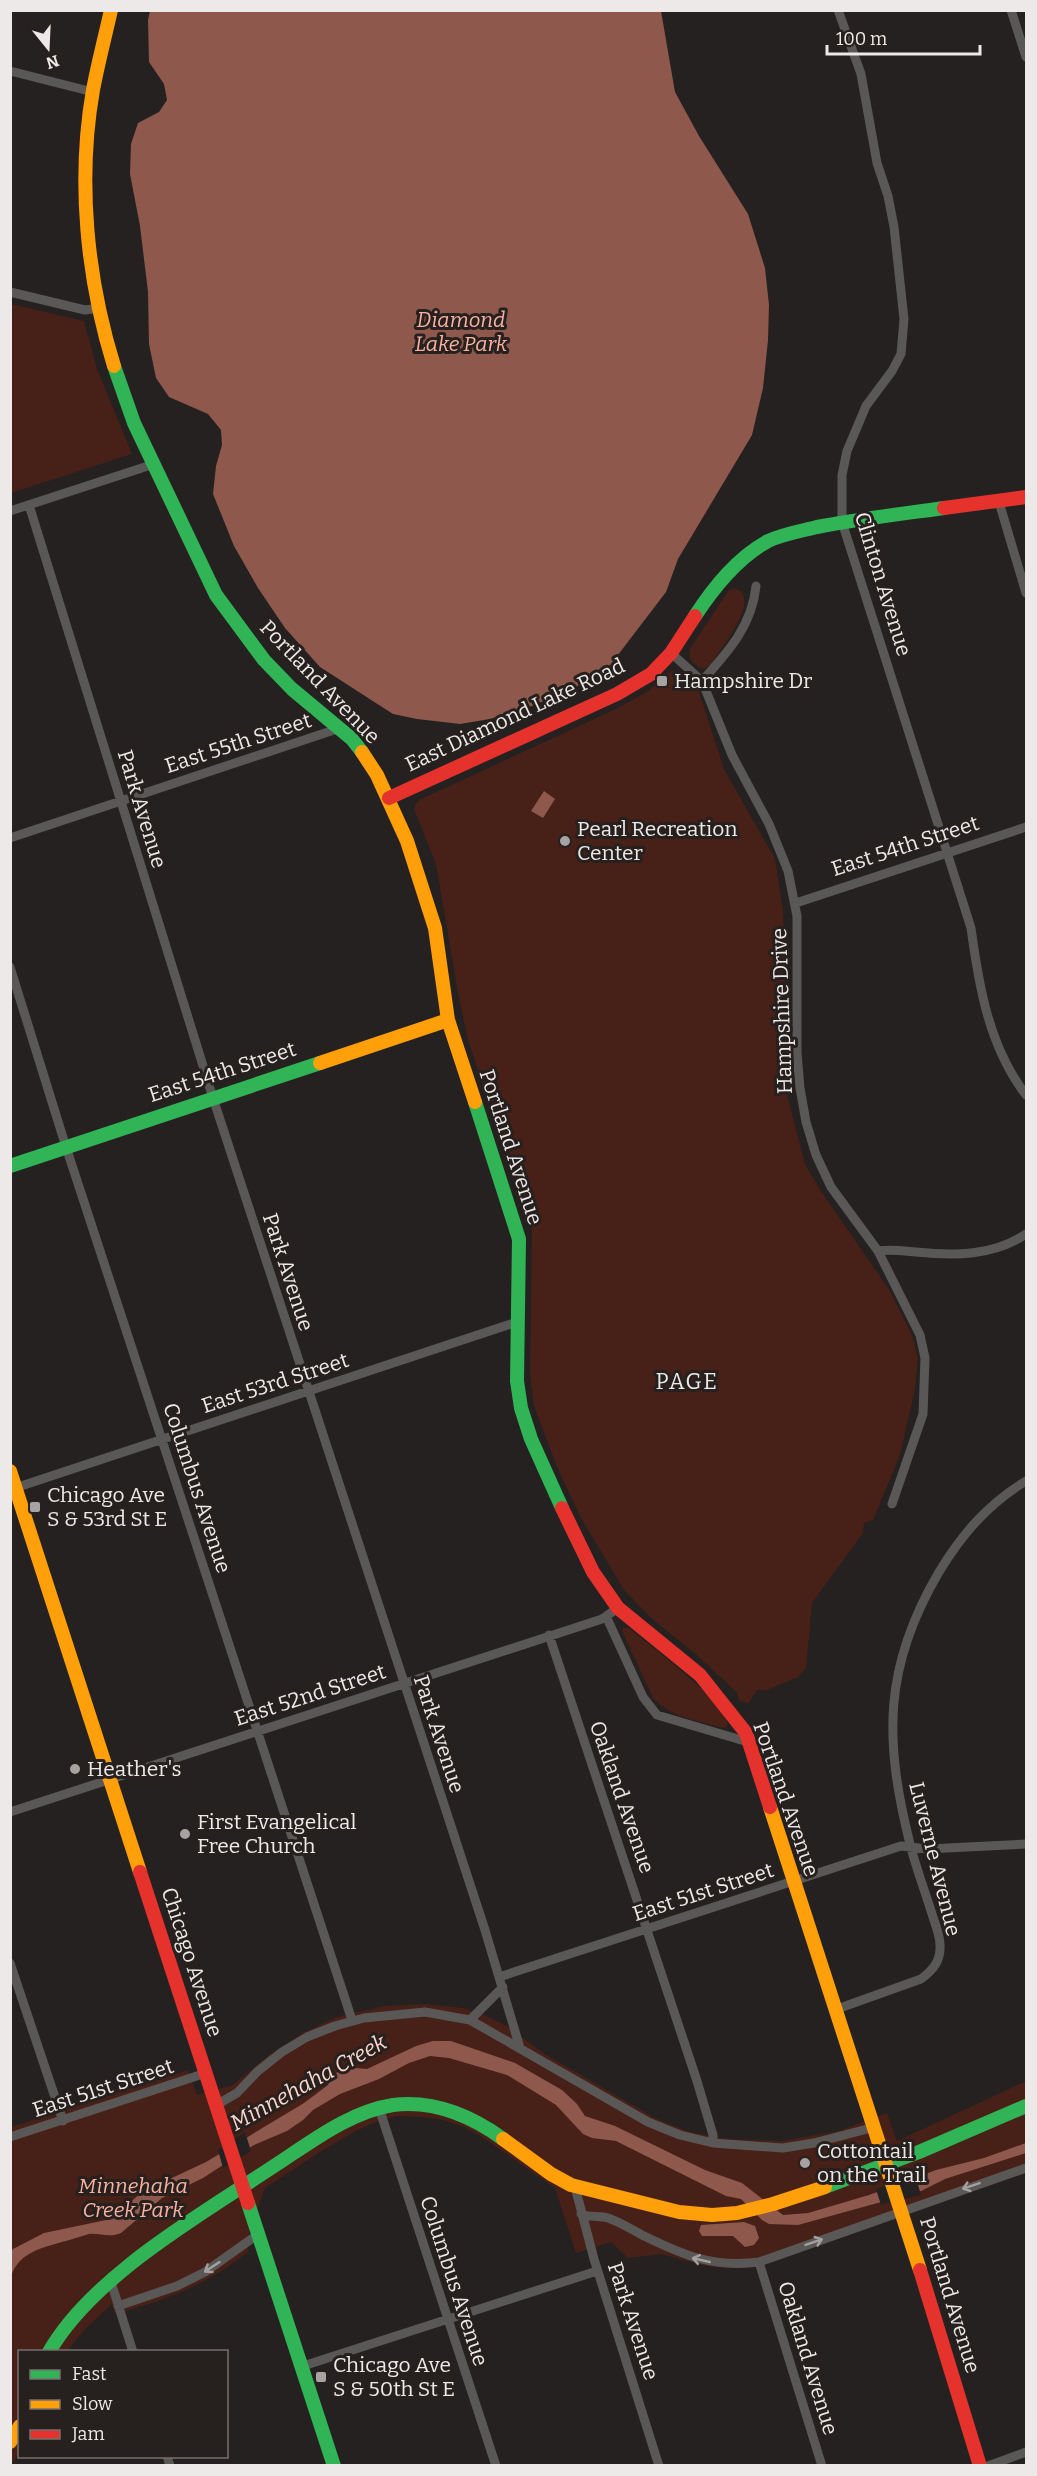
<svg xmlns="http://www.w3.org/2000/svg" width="1037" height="2476" viewBox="0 0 1037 2476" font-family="Bitter,serif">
	<rect width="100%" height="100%" fill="#242120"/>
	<!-- green -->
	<path fill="#472018" d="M 11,304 L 84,321 L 97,369 L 132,454 L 11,493 Z
		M 734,588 C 764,597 720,649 711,664 L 705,669 L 699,668 L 690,659 L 689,650 L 729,590 Z
		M 679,670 L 699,692 L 724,769 L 775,859 L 783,910 L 788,1099 L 805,1164 L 821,1191 L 890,1291 L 912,1335 L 918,1358 L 915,1389 L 900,1455 L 873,1520 L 864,1523 L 863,1533 L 812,1603 L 806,1668 L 798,1677 L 767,1690 L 757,1690 L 749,1703 L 739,1701 L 737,1693 L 698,1656 L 652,1619 L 624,1590 L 581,1518 L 557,1467 L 534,1406 L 530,1375 L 532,1230 L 468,1040 L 458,993 L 436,864 L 414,809 L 416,803 L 421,799 L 618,708 L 648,691 L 671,671 Z
		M 623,1627 L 629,1628 C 654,1650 719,1695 728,1725 L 725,1728 L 719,1727 C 695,1720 671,1717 653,1698 L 622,1631 Z
		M 425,2004 L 463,2008 L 486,2016 L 507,2026 L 543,2053 L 655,2118 L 690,2132 L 729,2139 L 783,2141 L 838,2131 L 887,2113 L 897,2141 L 1026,2081 L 1026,2173 L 770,2261 L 744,2268 L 723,2268 L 701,2265 L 661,2254 L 628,2258 L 611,2242 L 576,2253 L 555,2188 L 482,2137 L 464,2127 L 443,2120 L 421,2117 L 397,2116 L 378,2121 L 356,2131 L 323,2150 L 265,2188 L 249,2233 L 248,2252 C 206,2285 167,2300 115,2314 L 112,2304 L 85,2329 L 67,2351 L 20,2352 L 19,2452 L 11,2466 L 11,2127 L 188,2070 L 197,2095 L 233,2085 L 269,2055 L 303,2033 L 337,2017 L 385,2006 Z"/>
	<!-- water -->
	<path fill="#8e584c" d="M 150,11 L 661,11 L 675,92 L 699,136 L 748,214 L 765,268 L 769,305 L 768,340 L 763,388 L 752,435 L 678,559 L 666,592 L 608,668 L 574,688 L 527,708 L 490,719 L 460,724 L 417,719 L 393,714 L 320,667 L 285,628 L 258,588 L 234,546 L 213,494 L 216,466 L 222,445 L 221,430 L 208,414 L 169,397 L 156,378 L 149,344 L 148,292 L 140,226 L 130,174 L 131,144 L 138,123 L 159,112 L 167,100 L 164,84 L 149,62 L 148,20 Z
		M 544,791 L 555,799 L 543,818 L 531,811 Z
		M 433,2041 L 451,2041 L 515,2063 L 562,2090 L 577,2104 L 585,2116 L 615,2126 L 705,2170 L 742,2183 L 783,2215 L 808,2213 L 869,2195 L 936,2170 L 984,2158 L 1026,2143 L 1026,2153 L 945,2179 L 921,2191 L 798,2225 L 769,2224 L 762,2220 L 741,2199 L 726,2196 L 616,2141 L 592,2138 L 583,2134 L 556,2105 L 507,2075 L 449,2058 L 430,2056 L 409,2063 L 379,2079 L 340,2094 L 313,2110 L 303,2120 L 287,2131 L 254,2145 L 203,2178 L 162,2198 L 121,2233 C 111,2238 99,2233 89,2234 C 81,2236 74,2239 66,2241 C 44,2247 18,2252 11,2277 L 11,2251 L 13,2249 L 44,2233 L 111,2219 L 142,2192 L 206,2162 L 304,2103 L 328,2085 L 332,2077 L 343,2067 L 367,2069 L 416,2046 Z
		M 744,2222 L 755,2226 L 759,2238 L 754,2245 L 745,2247 L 733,2236 L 702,2236 L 699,2231 L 701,2225 Z"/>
	<!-- pier -->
	<path fill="#242120" d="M 245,2132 L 251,2151 L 223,2168 L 218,2150 Z
		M 915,2175 L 921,2195 L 881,2205 L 876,2189 Z"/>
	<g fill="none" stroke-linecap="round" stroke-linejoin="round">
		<!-- street -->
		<path stroke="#5a5857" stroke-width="9" d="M 838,10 L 861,74 L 877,163 L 888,196 L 894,227 L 904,319 L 901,354 L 892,371 L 866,406 L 847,451 L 842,475 L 842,522 L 971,928 C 979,987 989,1047 1026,1095
			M 1011,10 L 1026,57
			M 10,71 L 93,92
			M 10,292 L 85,310 L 100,308
			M 999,502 L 1026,593
			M 29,505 L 213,1098 L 485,1930 L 520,2048
			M 10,511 L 154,464
			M 671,653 L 702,681 L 732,755 L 769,824 L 788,871 L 797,916 L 797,1053 L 800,1088 L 806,1122 L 816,1155 L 831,1187 L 878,1251 L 920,1335 L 925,1358 L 923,1414 L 892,1504
			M 702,681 C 728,652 752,626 756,586
			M 10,838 L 340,728
			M 796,903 L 1026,827
			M 10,967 L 66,1147 L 352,2020
			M 878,1251 C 892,1249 903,1251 916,1252 C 955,1256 993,1256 1026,1234
			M 12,1489 L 517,1322
			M 606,1616 L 643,1697 L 657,1715 L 748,1742
			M 549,1635 L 697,2081 L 713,2135 L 713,2143
			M 10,1812 L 602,1619 L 618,1608
			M 10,1963 L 63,2121
			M 499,1977 L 901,1846 L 927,1849 L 1026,1844
			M 837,2009 L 921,1979 C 933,1970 941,1961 940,1945 C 940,1935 935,1924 932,1914 C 925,1891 916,1868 910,1844 C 884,1740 883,1667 939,1572 C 962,1534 988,1504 1026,1481
			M 470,2020 L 503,1987
			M 218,2104 L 237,2093 L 258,2071 L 282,2052 L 307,2037 L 335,2026 L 364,2018 L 425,2012 L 470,2020 L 648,2122 L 680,2135 L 713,2143 L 783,2148 L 814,2143 L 875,2127
			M 379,2108 L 496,2466
			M 10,2137 L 206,2073
			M 575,2187 L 594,2259 L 659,2466
			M 581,2214 C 590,2218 599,2215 608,2218 C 620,2222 631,2229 642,2235 C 683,2255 712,2268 759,2262 L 1026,2168
			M 759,2262 L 822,2466
			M 111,2282 L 133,2352
			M 118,2306 L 177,2286 L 205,2272 L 260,2233
			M 303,2366 L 597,2271
			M 167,2456 L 170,2466
			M 988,2466 L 1026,2452"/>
		<!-- fast -->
		<path stroke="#30b455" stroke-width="14" d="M 114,366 L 134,423 L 216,595 L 264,660 L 292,689 L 352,739 L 362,752
			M 695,616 C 714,587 737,558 768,541 C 783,534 801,531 817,527 C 859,519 901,514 944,508
			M 475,1102 L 519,1239 L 517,1381 L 521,1408 L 531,1439 L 562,1508
			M 10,1166 L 320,1063
			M 825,2187 L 919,2152 L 1026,2106
			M 248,2203 L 334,2466
			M 49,2352 C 92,2277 197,2217 268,2170 C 306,2146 347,2112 393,2105 C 434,2100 470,2115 503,2139"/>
		<!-- slow -->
		<path stroke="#ff9f0a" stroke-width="14" d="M 111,10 C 105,37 98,63 93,90 C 77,181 87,279 114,366
			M 362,752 L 377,775 L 407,841 L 435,928 L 448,1020 L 475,1102
			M 320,1063 L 448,1020
			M 10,1471 L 140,1872
			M 770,1807 L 920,2270
			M 503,2139 L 551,2174 L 571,2185 L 679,2212 L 712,2215 L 737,2213 L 773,2204 L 825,2187
			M 10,2442 L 20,2426"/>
		<!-- jam -->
		<path stroke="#e5322d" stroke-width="14" d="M 944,508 L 1026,497
			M 389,798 L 617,694 L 651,674 L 671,653 L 695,616
			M 562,1508 L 593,1572 L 618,1608 L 700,1675 L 746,1733 L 770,1807
			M 140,1872 L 248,2203
			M 920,2270 L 980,2466"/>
	</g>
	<!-- one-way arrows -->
	<defs><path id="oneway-shaft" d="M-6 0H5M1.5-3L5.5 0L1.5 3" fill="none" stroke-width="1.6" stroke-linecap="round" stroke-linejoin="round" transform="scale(1.5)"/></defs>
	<g stroke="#a4a0a0">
		<use href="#oneway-shaft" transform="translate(971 2186) rotate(161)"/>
		<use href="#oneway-shaft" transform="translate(814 2242) rotate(-19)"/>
		<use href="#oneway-shaft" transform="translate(701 2260) rotate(-167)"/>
		<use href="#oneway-shaft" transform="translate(212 2267) rotate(147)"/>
	</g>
	<!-- markers -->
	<g fill="#a7a3a2" stroke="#26201e" stroke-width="2">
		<rect x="656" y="675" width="12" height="12" rx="3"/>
		<circle cx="565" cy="841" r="6"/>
		<rect x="29" y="1501" width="12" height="12" rx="3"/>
		<circle cx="75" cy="1769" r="6"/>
		<circle cx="185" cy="1834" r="6"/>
		<circle cx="805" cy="2163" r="6"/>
		<rect x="315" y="2371" width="12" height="12" rx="3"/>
	</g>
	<g text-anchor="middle" stroke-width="6" stroke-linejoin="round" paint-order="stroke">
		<!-- park labels -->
		<g font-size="21" font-style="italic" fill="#f9b0a0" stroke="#26201e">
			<text x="461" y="327">Diamond<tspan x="461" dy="24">Lake Park</tspan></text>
			<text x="133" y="2193">Minnehaha<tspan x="133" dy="24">Creek Park</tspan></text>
		</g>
		<!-- street labels -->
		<g font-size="21" fill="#ede9e8" stroke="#26201e">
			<text transform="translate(883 584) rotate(73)" y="7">Clinton Avenue</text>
			<text transform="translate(320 682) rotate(46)" y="7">Portland Avenue</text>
			<text transform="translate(515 715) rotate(-25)" y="7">East Diamond Lake Road</text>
			<text transform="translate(238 743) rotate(-18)" y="7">East 55th Street</text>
			<text transform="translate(142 809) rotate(73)" y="7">Park Avenue</text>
			<text transform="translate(905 846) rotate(-18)" y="7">East 54th Street</text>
			<text transform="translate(782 1011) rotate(-92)" y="7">Hampshire Drive</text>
			<text transform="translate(222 1072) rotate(-18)" y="7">East 54th Street</text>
			<text transform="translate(511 1147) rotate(72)" y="7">Portland Avenue</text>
			<text transform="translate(288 1272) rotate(72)" y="7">Park Avenue</text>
			<text transform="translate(275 1383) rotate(-18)" y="7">East 53rd Street</text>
			<text transform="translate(197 1488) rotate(72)" y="7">Columbus Avenue</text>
			<text transform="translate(310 1695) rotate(-18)" y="7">East 52nd Street</text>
			<text transform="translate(439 1734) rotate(72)" y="7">Park Avenue</text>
			<text transform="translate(622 1797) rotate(71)" y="7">Oakland Avenue</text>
			<text transform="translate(786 1799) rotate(71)" y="7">Portland Avenue</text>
			<text transform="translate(935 1859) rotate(76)" y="7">Luverne Avenue</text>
			<text transform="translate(703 1892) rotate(-18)" y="7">East 51st Street</text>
			<text transform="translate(192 1962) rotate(72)" y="7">Chicago Avenue</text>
			<text transform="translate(103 2088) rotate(-18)" y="7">East 51st Street</text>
			<text transform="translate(454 2281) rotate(72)" y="7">Columbus Avenue</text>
			<text transform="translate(950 2295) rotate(73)" y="7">Portland Avenue</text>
			<text transform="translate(633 2321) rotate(72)" y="7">Park Avenue</text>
			<text transform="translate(808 2358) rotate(73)" y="7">Oakland Avenue</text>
		</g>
		<!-- poi labels -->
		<g font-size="21" fill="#ede9e8" stroke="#26201e" text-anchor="start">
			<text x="674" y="688">Hampshire Dr</text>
			<text x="577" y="836">Pearl Recreation<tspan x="577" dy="24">Center</tspan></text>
			<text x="47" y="1502">Chicago Ave<tspan x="47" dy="24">S &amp; 53rd St E</tspan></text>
			<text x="87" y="1776">Heather's</text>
			<text x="197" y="1829">First Evangelical<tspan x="197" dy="24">Free Church</tspan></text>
			<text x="817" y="2158">Cottontail<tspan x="817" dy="24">on the Trail</tspan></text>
			<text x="333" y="2372">Chicago Ave<tspan x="333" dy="24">S &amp; 50th St E</tspan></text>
		</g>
		<!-- neighbourhood labels -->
		<g font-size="22" letter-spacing="1.5" fill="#ede9e8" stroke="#26201e">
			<text x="687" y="1389">PAGE</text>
		</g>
		<!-- water labels -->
		<g font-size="22" font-style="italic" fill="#fcd6cd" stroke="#26201e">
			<text transform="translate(308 2082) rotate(-29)" y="8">Minnehaha Creek</text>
		</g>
	</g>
	<!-- border -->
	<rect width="1037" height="2476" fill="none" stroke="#ede9e8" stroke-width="24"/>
	<!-- legend -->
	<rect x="18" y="2350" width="210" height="108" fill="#26201e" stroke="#76706f" stroke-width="1.5"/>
	<rect x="30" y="2370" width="30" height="9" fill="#30b455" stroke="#76706f" stroke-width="1.5"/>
	<text x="72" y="2380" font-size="18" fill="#ede9e8">Fast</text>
	<rect x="30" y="2400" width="30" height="9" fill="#ff9f0a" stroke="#76706f" stroke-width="1.5"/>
	<text x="72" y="2410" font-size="18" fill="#ede9e8">Slow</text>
	<rect x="30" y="2430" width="30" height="9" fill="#e5322d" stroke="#76706f" stroke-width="1.5"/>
	<text x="72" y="2440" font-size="18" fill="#ede9e8">Jam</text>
	<!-- north arrow -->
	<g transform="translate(48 48) rotate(162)" stroke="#26201e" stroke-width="4.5" paint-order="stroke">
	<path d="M0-4.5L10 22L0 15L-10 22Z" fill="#ede9e8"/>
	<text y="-9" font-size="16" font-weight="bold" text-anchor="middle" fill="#ede9e8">N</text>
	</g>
	<!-- scale -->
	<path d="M827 45v9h153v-9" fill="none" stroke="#ede9e8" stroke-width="3"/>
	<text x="836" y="45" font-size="18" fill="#ede9e8" stroke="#26201e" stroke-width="4.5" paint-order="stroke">100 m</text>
</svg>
